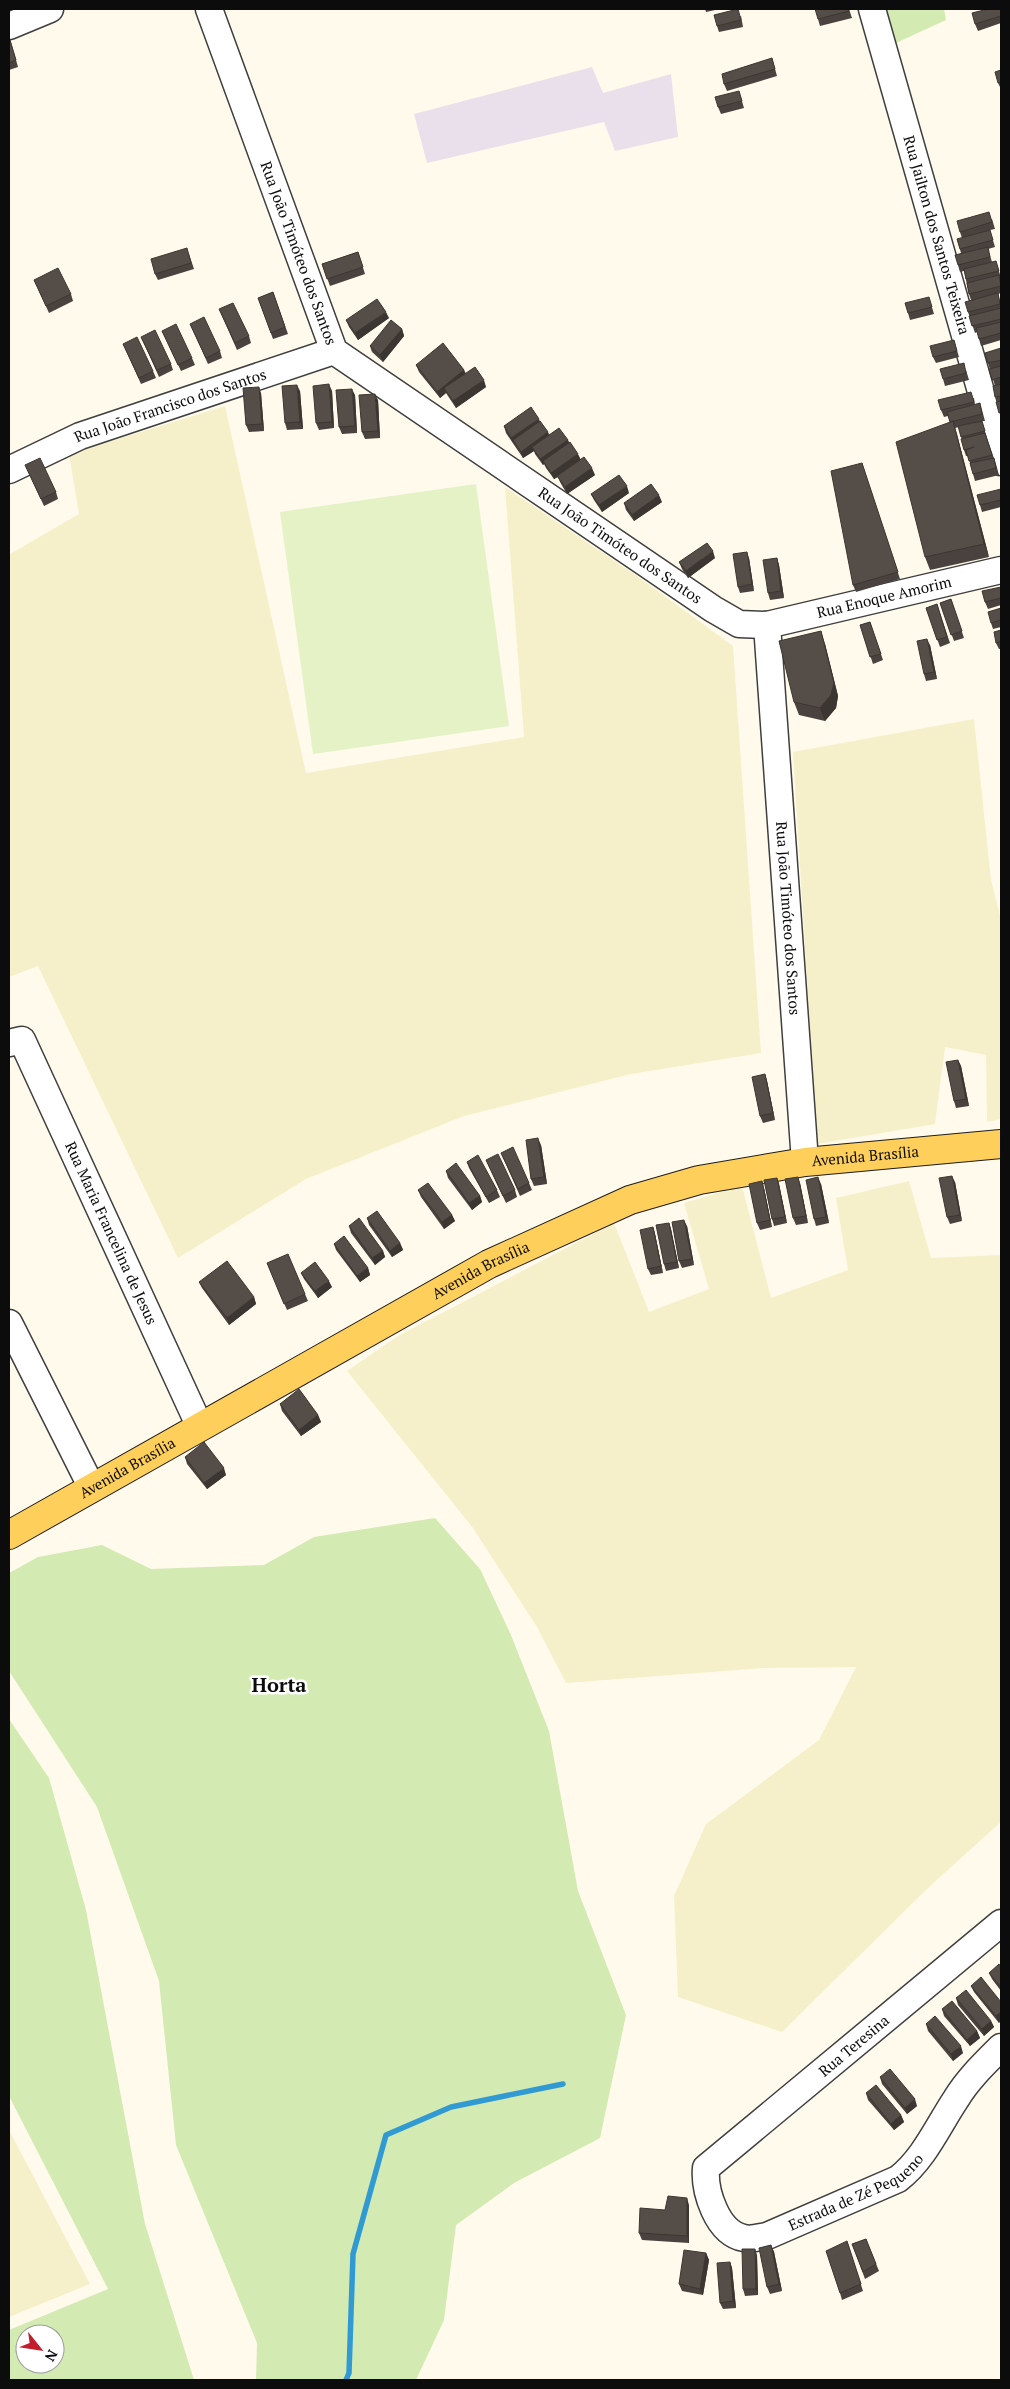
<svg xmlns="http://www.w3.org/2000/svg" width="1010" height="2389" viewBox="0 0 1010 2389" font-family="'PT Serif',serif">
	<rect width="100%" height="100%" fill="#fffaeb"/>
	<!-- industrial -->
	<path fill="#eae0ec" d="M 592,67 L 603,93 L 671,74 L 678,137 L 615,151 L 604,122 L 427,163 L 414,114 Z"/>
	<!-- farmland -->
	<path fill="#f6f0ca" d="M 225,406 L 306,773 L 524,737 L 505,487 L 637,576 L 733,646 L 761,1053 L 631,1074 L 464,1116 L 306,1179 L 178,1258 L 38,966 L 9,977 L 9,551 L 10,554 L 79,514 L 69,454 Z
		M 974,719 L 991,880 L 1001,919 L 1001,1119 L 987,1122 L 986,1055 L 945,1047 L 935,1124 L 817,1144 L 793,752 Z
		M 909,1181 L 931,1258 L 1001,1255 L 1001,1822 L 930,1886 L 782,2032 L 678,1997 L 674,1896 L 706,1824 L 819,1740 L 856,1667 L 765,1668 L 566,1683 L 537,1627 L 473,1528 L 347,1371 L 398,1336 L 614,1223 L 649,1312 L 709,1289 L 684,1203 L 742,1186 L 771,1298 L 848,1270 L 836,1198 Z
		M 9,2130 L 90,2284 L 9,2317 Z"/>
	<!-- green -->
	<path fill="#d3ebb3" fill-rule="evenodd" d="M 879,9 L 944,9 L 946,20 L 896,43 Z
		M 435,1518 L 480,1569 L 511,1635 L 549,1731 L 578,1891 L 626,2015 L 600,2138 L 514,2183 L 456,2225 L 444,2320 L 416,2380 L 256,2380 L 257,2343 L 176,2145 L 159,1981 L 97,1807 L 9,1671 L 9,1573 L 38,1557 L 102,1545 L 151,1569 L 264,1565 L 314,1537 Z
		M 9,1719 L 49,1778 L 86,1910 L 145,2224 L 194,2380 L 9,2380 L 9,2330 L 108,2289 L 9,2096 ZM 25,2334 L 55,2334 L 55,2364 L 25,2364 Z"/>
	<!-- pitch -->
	<path fill="#e4f2c6" d="M 476,484 L 509,726 L 313,754 L 280,512 Z"/>
	<g fill="none" stroke-linecap="round" stroke-linejoin="round">
		<!-- stream -->
		<path stroke="#319ad3" stroke-width="5.5" d="M 346,2380 L 349,2373 L 353,2254 L 386,2135 L 451,2107 L 563,2084"/>
		<defs>
			<g id="minor">
				<path id="s1" d="M 209,9 L 334,351 L 713,609 L 739,624 L 767,625 L 1001,570"/>
				<path id="s2" d="M 872,9 L 1001,462"/>
				<path d="M 9,26 L 50,9"/>
				<path id="s3" d="M 9,470 L 80,436 L 334,351"/>
				<path id="s4" d="M 767,625 L 805,1162"/>
				<path id="s5" d="M 9,1043 L 22,1040 L 200,1427"/>
				<path d="M 9,1323 L 92,1488"/>
				<path id="s6" d="M 1001,1923 L 706,2168 C 704,2191 717,2233 744,2238 C 751,2240 760,2237 767,2236 L 898,2179 C 924,2159 938,2126 956,2099 C 968,2079 985,2063 1001,2047"/>
			</g>
			<g id="major">
				<path id="s7" d="M 9,1535 L 489,1264 L 630,1200 L 699,1180 L 805,1162 L 1001,1144"/>
			</g>
		</defs>
		<!-- minor casing -->
		<use href="#minor" stroke="#3f3f3f" stroke-width="29"/>
		<!-- major casing -->
		<use href="#major" stroke="#1d1d1d" stroke-width="30"/>
		<!-- minor -->
		<use href="#minor" stroke="#fff" stroke-width="26"/>
		<!-- major -->
		<use href="#major" stroke="#ffcf5b" stroke-width="28"/>
	</g>
	<!-- wall -->
	<path fill="#49423e" d="M 705,9 L 720,9 L 706,12 Z
		M 849,9 L 852,18 L 820,26 L 818,19 Z
		M 1001,9 L 1001,23 L 978,31 L 975,24 Z
		M 741,16 L 743,27 L 719,32 L 717,26 Z
		M 9,35 L 18,67 L 9,70 Z
		M 772,58 L 777,76 L 727,91 L 724,84 Z
		M 1001,70 L 1001,89 L 998,83 Z
		M 739,91 L 744,108 L 721,114 L 718,107 Z
		M 992,219 L 995,229 L 990,230 L 995,247 L 988,249 L 992,262 L 996,261 L 1001,278 L 1000,278 L 1001,281 L 1001,293 L 998,294 L 1001,305 L 1001,340 L 981,346 L 977,332 L 975,333 L 968,312 L 971,300 L 969,294 L 964,271 L 960,272 L 958,265 L 961,253 L 957,239 L 962,238 L 960,232 Z
		M 358,252 L 365,274 L 330,286 L 322,264 Z
		M 189,254 L 194,269 L 158,280 L 155,274 Z
		M 34,280 L 71,294 L 73,301 L 49,313 Z
		M 273,292 L 288,334 L 273,339 L 258,298 Z
		M 931,304 L 934,314 L 910,320 L 908,313 Z
		M 219,309 L 249,336 L 251,343 L 237,350 Z
		M 389,318 L 358,340 L 349,327 L 346,320 Z
		M 190,324 L 220,351 L 222,358 L 208,364 Z
		M 402,329 L 404,336 L 383,362 L 372,352 L 370,346 Z
		M 162,331 L 192,358 L 195,365 L 181,371 Z
		M 141,337 L 171,364 L 173,370 L 159,377 Z
		M 954,340 L 959,357 L 936,363 L 933,357 Z
		M 123,344 L 153,371 L 156,378 L 141,384 Z
		M 1001,348 L 1001,418 L 995,397 L 995,386 L 988,363 Z
		M 416,365 L 464,370 L 466,374 L 486,387 L 456,408 L 446,393 L 440,398 L 419,372 Z
		M 966,370 L 969,380 L 945,386 L 943,379 Z
		M 300,391 L 303,429 L 287,430 L 285,423 Z
		M 332,391 L 334,428 L 319,430 L 316,423 Z
		M 261,393 L 264,431 L 249,432 L 246,425 Z
		M 355,395 L 357,433 L 342,434 L 339,427 Z
		M 974,398 L 975,405 L 980,403 L 982,410 L 985,421 L 982,421 L 987,438 L 996,464 L 999,475 L 975,481 L 968,456 L 966,456 L 964,450 L 959,427 L 955,428 L 989,557 L 930,570 L 925,557 L 950,422 L 948,416 L 944,417 L 941,410 Z
		M 378,400 L 380,438 L 365,439 L 362,432 Z
		M 540,421 L 548,432 L 549,436 L 568,440 L 569,443 L 580,459 L 595,475 L 567,494 L 560,482 L 558,477 L 554,479 L 546,468 L 544,464 L 543,465 L 535,454 L 534,451 L 523,458 L 506,433 L 504,426 Z
		M 862,463 L 900,579 L 856,592 L 853,585 Z
		M 25,465 L 56,492 L 58,499 L 44,506 Z
		M 1001,489 L 1001,507 L 982,512 L 980,505 Z
		M 629,493 L 602,512 L 594,500 L 591,494 Z
		M 662,502 L 634,521 L 626,510 L 624,503 Z
		M 715,558 L 688,578 L 682,569 L 679,562 Z
		M 749,558 L 754,591 L 740,593 L 738,587 Z
		M 777,558 L 779,565 L 784,598 L 770,600 L 768,593 Z
		M 1001,587 L 1001,605 L 988,609 L 985,602 Z
		M 951,599 L 964,638 L 954,641 L 940,603 Z
		M 937,604 L 950,643 L 940,647 L 926,608 Z
		M 1001,608 L 1001,627 L 993,629 L 991,623 Z
		M 870,622 L 883,660 L 873,664 L 860,625 Z
		M 1001,630 L 1001,649 L 999,649 L 996,643 Z
		M 825,644 L 838,696 L 836,708 L 825,721 L 799,715 L 794,702 Z
		M 930,645 L 937,679 L 926,681 L 924,674 Z
		M 958,1060 L 961,1066 L 969,1106 L 956,1108 L 954,1101 Z
		M 765,1074 L 767,1081 L 775,1120 L 763,1123 L 760,1116 Z
		M 541,1145 L 547,1184 L 534,1186 L 531,1179 Z
		M 501,1153 L 529,1183 L 532,1190 L 520,1196 Z
		M 486,1160 L 515,1190 L 517,1197 L 506,1203 Z
		M 467,1162 L 497,1190 L 500,1197 L 489,1203 L 469,1168 Z
		M 446,1171 L 480,1196 L 482,1202 L 472,1210 L 448,1178 Z
		M 777,1178 L 779,1184 L 787,1223 L 774,1226 L 772,1219 Z
		M 955,1182 L 962,1221 L 950,1224 L 947,1217 Z
		M 800,1183 L 808,1223 L 796,1225 L 793,1218 Z
		M 821,1184 L 829,1223 L 816,1226 L 814,1219 Z
		M 764,1188 L 772,1227 L 760,1230 L 757,1223 Z
		M 418,1190 L 452,1215 L 455,1221 L 444,1229 L 421,1197 Z
		M 367,1218 L 400,1243 L 403,1250 L 392,1257 L 369,1225 Z
		M 669,1223 L 671,1229 L 679,1268 L 666,1271 L 664,1264 Z
		M 349,1226 L 383,1251 L 385,1257 L 375,1265 L 351,1233 Z
		M 687,1226 L 694,1265 L 682,1268 L 679,1261 Z
		M 653,1227 L 655,1234 L 663,1273 L 651,1275 L 648,1269 Z
		M 334,1244 L 368,1268 L 370,1275 L 360,1282 L 336,1250 Z
		M 267,1263 L 305,1294 L 308,1301 L 287,1310 Z
		M 301,1273 L 332,1287 L 318,1298 L 304,1279 Z
		M 199,1282 L 254,1297 L 256,1304 L 229,1325 L 202,1288 Z
		M 280,1404 L 318,1415 L 321,1422 L 301,1436 L 282,1411 Z
		M 185,1457 L 226,1475 L 207,1489 L 187,1464 Z
		M 1001,1967 L 1001,1991 L 992,1979 L 989,1973 Z
		M 971,1986 L 1001,2002 L 999,2023 L 974,1992 Z
		M 956,1998 L 991,2021 L 994,2027 L 984,2036 L 958,2005 Z
		M 942,2009 L 977,2031 L 980,2038 L 970,2046 L 944,2016 Z
		M 926,2024 L 963,2053 L 953,2061 L 928,2031 Z
		M 880,2077 L 917,2106 L 907,2114 L 882,2084 Z
		M 866,2093 L 901,2115 L 904,2122 L 894,2130 L 868,2100 Z
		M 689,2205 L 689,2243 L 642,2240 L 639,2233 Z
		M 866,2239 L 879,2271 L 865,2279 L 852,2244 Z
		M 847,2241 L 863,2291 L 842,2300 L 840,2293 Z
		M 771,2245 L 774,2252 L 782,2291 L 770,2294 L 767,2287 Z
		M 706,2253 L 709,2260 L 703,2295 L 682,2291 L 679,2284 Z
		M 757,2255 L 758,2295 L 745,2296 L 743,2289 Z
		M 730,2262 L 732,2268 L 736,2308 L 723,2309 L 720,2303 Z"/>
	<!-- shaded-wall -->
	<path fill="#3c3632" d="M 386,312 L 389,318 L 358,340 L 355,333 Z
		M 402,329 L 404,336 L 383,362 L 380,355 Z
		M 464,370 L 467,377 L 444,388 L 446,393 L 440,398 L 437,392 Z
		M 484,380 L 486,387 L 456,408 L 453,401 Z
		M 329,384 L 332,391 L 334,428 L 332,422 Z
		M 297,385 L 300,391 L 303,429 L 300,422 Z
		M 259,387 L 261,393 L 264,431 L 262,424 Z
		M 352,389 L 355,395 L 357,433 L 355,426 Z
		M 375,394 L 378,400 L 380,438 L 378,431 Z
		M 539,419 L 541,425 L 513,440 L 514,444 L 511,438 Z
		M 953,421 L 957,434 L 989,557 L 984,544 Z
		M 548,432 L 550,439 L 532,447 L 534,451 L 523,458 L 521,452 Z
		M 568,440 L 570,446 L 543,461 L 544,464 L 543,465 L 540,459 Z
		M 578,454 L 581,460 L 554,479 L 551,473 Z
		M 592,468 L 595,475 L 567,494 L 565,487 Z
		M 627,486 L 629,493 L 602,512 L 599,505 Z
		M 659,495 L 662,502 L 634,521 L 632,515 Z
		M 713,551 L 715,558 L 688,578 L 686,571 Z
		M 747,552 L 749,558 L 754,591 L 752,584 Z
		M 777,558 L 779,565 L 784,598 L 781,591 Z
		M 821,631 L 825,644 L 838,696 L 836,708 L 825,721 L 820,708 Z
		M 927,639 L 930,645 L 937,679 L 934,672 Z
		M 958,1060 L 961,1066 L 969,1106 L 966,1099 Z
		M 765,1074 L 767,1081 L 775,1120 L 773,1113 Z
		M 538,1138 L 541,1145 L 547,1184 L 544,1177 Z
		M 952,1176 L 955,1182 L 962,1221 L 960,1215 Z
		M 798,1177 L 800,1183 L 808,1223 L 806,1216 Z
		M 818,1177 L 821,1184 L 829,1223 L 826,1217 Z
		M 777,1178 L 779,1184 L 787,1223 L 785,1217 Z
		M 762,1181 L 764,1188 L 772,1227 L 770,1220 Z
		M 480,1196 L 482,1202 L 472,1210 L 469,1203 Z
		M 452,1215 L 455,1221 L 444,1229 L 442,1222 Z
		M 684,1220 L 687,1226 L 694,1265 L 692,1259 Z
		M 669,1223 L 671,1229 L 679,1268 L 677,1262 Z
		M 653,1227 L 655,1234 L 663,1273 L 661,1266 Z
		M 400,1243 L 403,1250 L 392,1257 L 390,1251 Z
		M 383,1251 L 385,1257 L 375,1265 L 372,1258 Z
		M 368,1268 L 370,1275 L 360,1282 L 357,1276 Z
		M 329,1281 L 332,1287 L 318,1298 L 315,1291 Z
		M 254,1297 L 256,1304 L 229,1325 L 227,1318 Z
		M 318,1415 L 321,1422 L 301,1436 L 299,1430 Z
		M 224,1468 L 226,1475 L 207,1489 L 204,1483 Z
		M 1001,2012 L 1001,2021 L 999,2023 L 996,2016 Z
		M 991,2021 L 994,2027 L 984,2036 L 982,2029 Z
		M 977,2031 L 980,2038 L 970,2046 L 967,2040 Z
		M 961,2046 L 963,2053 L 953,2061 L 951,2054 Z
		M 915,2099 L 917,2106 L 907,2114 L 905,2108 Z
		M 901,2115 L 904,2122 L 894,2130 L 891,2124 Z
		M 687,2198 L 689,2205 L 689,2243 L 687,2236 Z
		M 771,2245 L 774,2252 L 782,2291 L 779,2284 Z
		M 755,2249 L 757,2255 L 758,2295 L 756,2289 Z
		M 706,2253 L 709,2260 L 703,2295 L 700,2289 Z
		M 730,2262 L 732,2268 L 736,2308 L 733,2301 Z"/>
	<!-- building -->
	<path fill="#554d48" stroke="#3c3632" d="M 738,9 L 741,20 L 717,26 L 714,15 Z
		M 815,9 L 848,9 L 849,11 L 818,19 Z
		M 988,9 L 1001,9 L 1001,16 L 975,24 L 972,13 Z
		M 9,37 L 16,60 L 9,63 Z
		M 772,58 L 775,69 L 724,84 L 722,74 Z
		M 1001,70 L 1001,82 L 998,83 L 995,72 Z
		M 739,91 L 742,101 L 718,107 L 715,97 Z
		M 989,212 L 992,222 L 960,232 L 957,221 Z
		M 990,230 L 993,240 L 960,249 L 957,239 Z
		M 988,247 L 990,257 L 958,265 L 955,255 Z
		M 187,248 L 191,263 L 155,274 L 151,259 Z
		M 358,252 L 363,267 L 327,279 L 322,264 Z
		M 996,261 L 999,271 L 966,279 L 964,269 Z
		M 58,268 L 71,294 L 46,306 L 34,280 Z
		M 999,275 L 1001,286 L 969,294 L 967,283 Z
		M 273,292 L 285,327 L 271,333 L 258,298 Z
		M 998,293 L 1000,304 L 968,312 L 965,302 Z
		M 929,297 L 932,307 L 908,313 L 905,303 Z
		M 377,299 L 386,312 L 355,333 L 346,320 Z
		M 233,303 L 249,336 L 235,343 L 219,309 Z
		M 1001,308 L 1001,319 L 972,326 L 969,316 Z
		M 204,317 L 220,351 L 206,358 L 190,324 Z
		M 391,320 L 402,329 L 380,355 L 370,346 Z
		M 1001,322 L 1001,333 L 979,339 L 976,328 Z
		M 176,324 L 192,358 L 178,365 L 162,331 Z
		M 155,330 L 171,364 L 157,370 L 141,337 Z
		M 137,337 L 153,371 L 139,378 L 123,344 Z
		M 954,340 L 957,351 L 933,357 L 930,346 Z
		M 443,343 L 464,370 L 437,392 L 416,365 Z
		M 1001,348 L 1001,360 L 988,363 L 985,353 Z
		M 964,363 L 966,373 L 943,379 L 940,369 Z
		M 1001,366 L 1001,377 L 992,380 L 989,369 Z
		M 475,367 L 484,380 L 453,401 L 444,388 Z
		M 329,384 L 332,422 L 316,423 L 313,386 Z
		M 1001,384 L 1001,396 L 995,397 L 993,386 Z
		M 297,385 L 300,422 L 285,423 L 282,386 Z
		M 259,387 L 262,424 L 246,425 L 243,388 Z
		M 352,389 L 355,426 L 339,427 L 336,390 Z
		M 971,392 L 974,402 L 941,410 L 938,400 Z
		M 375,394 L 378,431 L 362,432 L 359,395 Z
		M 1001,401 L 1001,412 L 999,413 L 996,402 Z
		M 980,403 L 982,414 L 950,422 L 947,412 Z
		M 531,407 L 539,419 L 511,438 L 504,426 Z
		M 540,421 L 548,432 L 521,452 L 513,440 Z
		M 953,421 L 984,544 L 925,557 L 896,442 Z
		M 982,421 L 985,431 L 961,437 L 958,426 Z
		M 559,428 L 568,440 L 540,459 L 532,447 Z
		M 985,433 L 992,455 L 969,461 L 966,450 L 974,447 L 964,450 L 961,439 Z
		M 570,442 L 578,454 L 551,473 L 543,461 Z
		M 584,457 L 592,468 L 565,487 L 557,476 Z
		M 40,458 L 56,492 L 41,499 L 25,465 Z
		M 994,458 L 996,468 L 973,474 L 970,463 Z
		M 862,463 L 898,572 L 853,585 L 831,471 Z
		M 619,475 L 627,486 L 599,505 L 591,494 Z
		M 651,484 L 659,495 L 632,515 L 624,503 Z
		M 1001,489 L 1001,500 L 980,505 L 977,495 Z
		M 707,543 L 713,551 L 686,571 L 679,562 Z
		M 747,552 L 752,584 L 738,587 L 733,554 Z
		M 777,558 L 781,591 L 768,593 L 763,560 Z
		M 1001,587 L 1001,598 L 985,602 L 982,591 Z
		M 951,599 L 962,631 L 951,635 L 940,603 Z
		M 937,604 L 947,637 L 937,640 L 926,608 Z
		M 1001,608 L 1001,620 L 991,623 L 988,612 Z
		M 870,622 L 881,654 L 870,657 L 860,625 Z
		M 1001,630 L 1001,641 L 996,643 L 994,632 Z
		M 821,631 L 834,683 L 831,695 L 820,708 L 794,702 L 779,641 Z
		M 927,639 L 934,672 L 924,674 L 917,641 Z
		M 958,1060 L 966,1099 L 954,1101 L 946,1062 Z
		M 765,1074 L 773,1113 L 760,1116 L 752,1077 Z
		M 538,1138 L 544,1177 L 531,1179 L 526,1140 Z
		M 513,1147 L 529,1183 L 518,1189 L 501,1153 Z
		M 498,1154 L 515,1190 L 503,1196 L 486,1160 Z
		M 478,1155 L 497,1190 L 486,1197 L 467,1162 Z
		M 456,1163 L 480,1196 L 469,1203 L 446,1171 Z
		M 952,1176 L 960,1215 L 947,1217 L 939,1178 Z
		M 798,1177 L 806,1216 L 793,1218 L 785,1179 Z
		M 818,1177 L 826,1217 L 814,1219 L 806,1180 Z
		M 777,1178 L 785,1217 L 772,1219 L 764,1180 Z
		M 762,1181 L 770,1220 L 757,1223 L 749,1184 Z
		M 428,1183 L 452,1215 L 442,1222 L 418,1190 Z
		M 377,1211 L 400,1243 L 390,1251 L 367,1218 Z
		M 359,1218 L 383,1251 L 372,1258 L 349,1226 Z
		M 684,1220 L 692,1259 L 679,1261 L 672,1222 Z
		M 669,1223 L 677,1262 L 664,1264 L 656,1225 Z
		M 653,1227 L 661,1266 L 648,1269 L 640,1230 Z
		M 344,1236 L 368,1268 L 357,1276 L 334,1244 Z
		M 288,1254 L 305,1294 L 284,1304 L 267,1263 Z
		M 227,1261 L 254,1297 L 227,1318 L 199,1282 Z
		M 315,1262 L 329,1281 L 315,1291 L 301,1273 Z
		M 299,1389 L 318,1415 L 299,1430 L 280,1404 Z
		M 204,1442 L 224,1468 L 204,1483 L 185,1457 Z
		M 999,1964 L 1001,1967 L 1001,1987 L 989,1973 Z
		M 981,1977 L 1001,2002 L 1001,2012 L 996,2016 L 971,1986 Z
		M 966,1990 L 991,2021 L 982,2029 L 956,1998 Z
		M 952,2001 L 977,2031 L 967,2040 L 942,2009 Z
		M 935,2016 L 961,2046 L 951,2054 L 926,2024 Z
		M 890,2069 L 915,2099 L 905,2108 L 880,2077 Z
		M 876,2085 L 901,2115 L 891,2124 L 866,2093 Z
		M 668,2196 L 687,2198 L 687,2236 L 639,2233 L 640,2208 L 665,2210 Z
		M 866,2239 L 876,2264 L 863,2272 L 852,2244 Z
		M 847,2241 L 861,2284 L 840,2293 L 826,2251 Z
		M 771,2245 L 779,2284 L 767,2287 L 759,2248 Z
		M 742,2249 L 755,2249 L 756,2289 L 743,2289 Z
		M 684,2250 L 706,2253 L 700,2289 L 679,2284 Z
		M 730,2262 L 733,2301 L 720,2303 L 717,2263 Z"/>
	<g text-anchor="middle" stroke-width="5" stroke-linejoin="round" paint-order="stroke">
		<!-- street labels -->
		<g font-size="15" fill="#0c0c0c" stroke="#fff">
			<text dy="5" stroke="none"><textPath href="#s2" startOffset="235">Rua Jailton dos Santos Teixeira</textPath></text>
			<text dy="5" stroke="none"><textPath href="#s1" startOffset="260">Rua João Timóteo dos Santos</textPath></text>
			<text dy="5" stroke="none"><textPath href="#s3" startOffset="174">Rua João Francisco dos Santos</textPath></text>
			<text dy="5" stroke="none"><textPath href="#s1" startOffset="710">Rua João Timóteo dos Santos</textPath></text>
			<text dy="5" stroke="none"><textPath href="#s1" startOffset="1001">Rua Enoque Amorim</textPath></text>
			<text dy="5" stroke="none"><textPath href="#s4" startOffset="294">Rua João Timóteo dos Santos</textPath></text>
			<text dy="5" stroke="none"><textPath href="#s7" startOffset="946">Avenida Brasília</textPath></text>
			<text dy="5" stroke="none"><textPath href="#s5" startOffset="226">Rua Maria Francelina de Jesus</textPath></text>
			<text dy="5" stroke="none"><textPath href="#s7" startOffset="541">Avenida Brasília</textPath></text>
			<text dy="5" stroke="none"><textPath href="#s7" startOffset="136">Avenida Brasília</textPath></text>
			<text transform="translate(854 2046) rotate(-40)" y="5">Rua Teresina</text>
			<text dy="5" stroke="none"><textPath href="#s6" startOffset="592">Estrada de Zé Pequeno</textPath></text>
		</g>
		<!-- district labels -->
		<g font-size="20" font-weight="bold" fill="#0c0c0c" stroke="#fff">
			<text x="279" y="1692">Horta</text>
		</g>
	</g>
	<!-- border -->
	<rect width="1010" height="2389" fill="none" stroke="#0c0c0c" stroke-width="20"/>
	<!-- north arrow -->
	<g transform="translate(40 2349) rotate(120)"><circle r="24" fill="#ffffff" stroke="#9e9e9e"/>
	<path d="M0-4L9 19L0 12L-9 19Z" fill="#c21e2e"/>
	<text y="-8" font-size="14" font-weight="bold" text-anchor="middle" fill="#0c0c0c">N</text>
	</g>
</svg>
